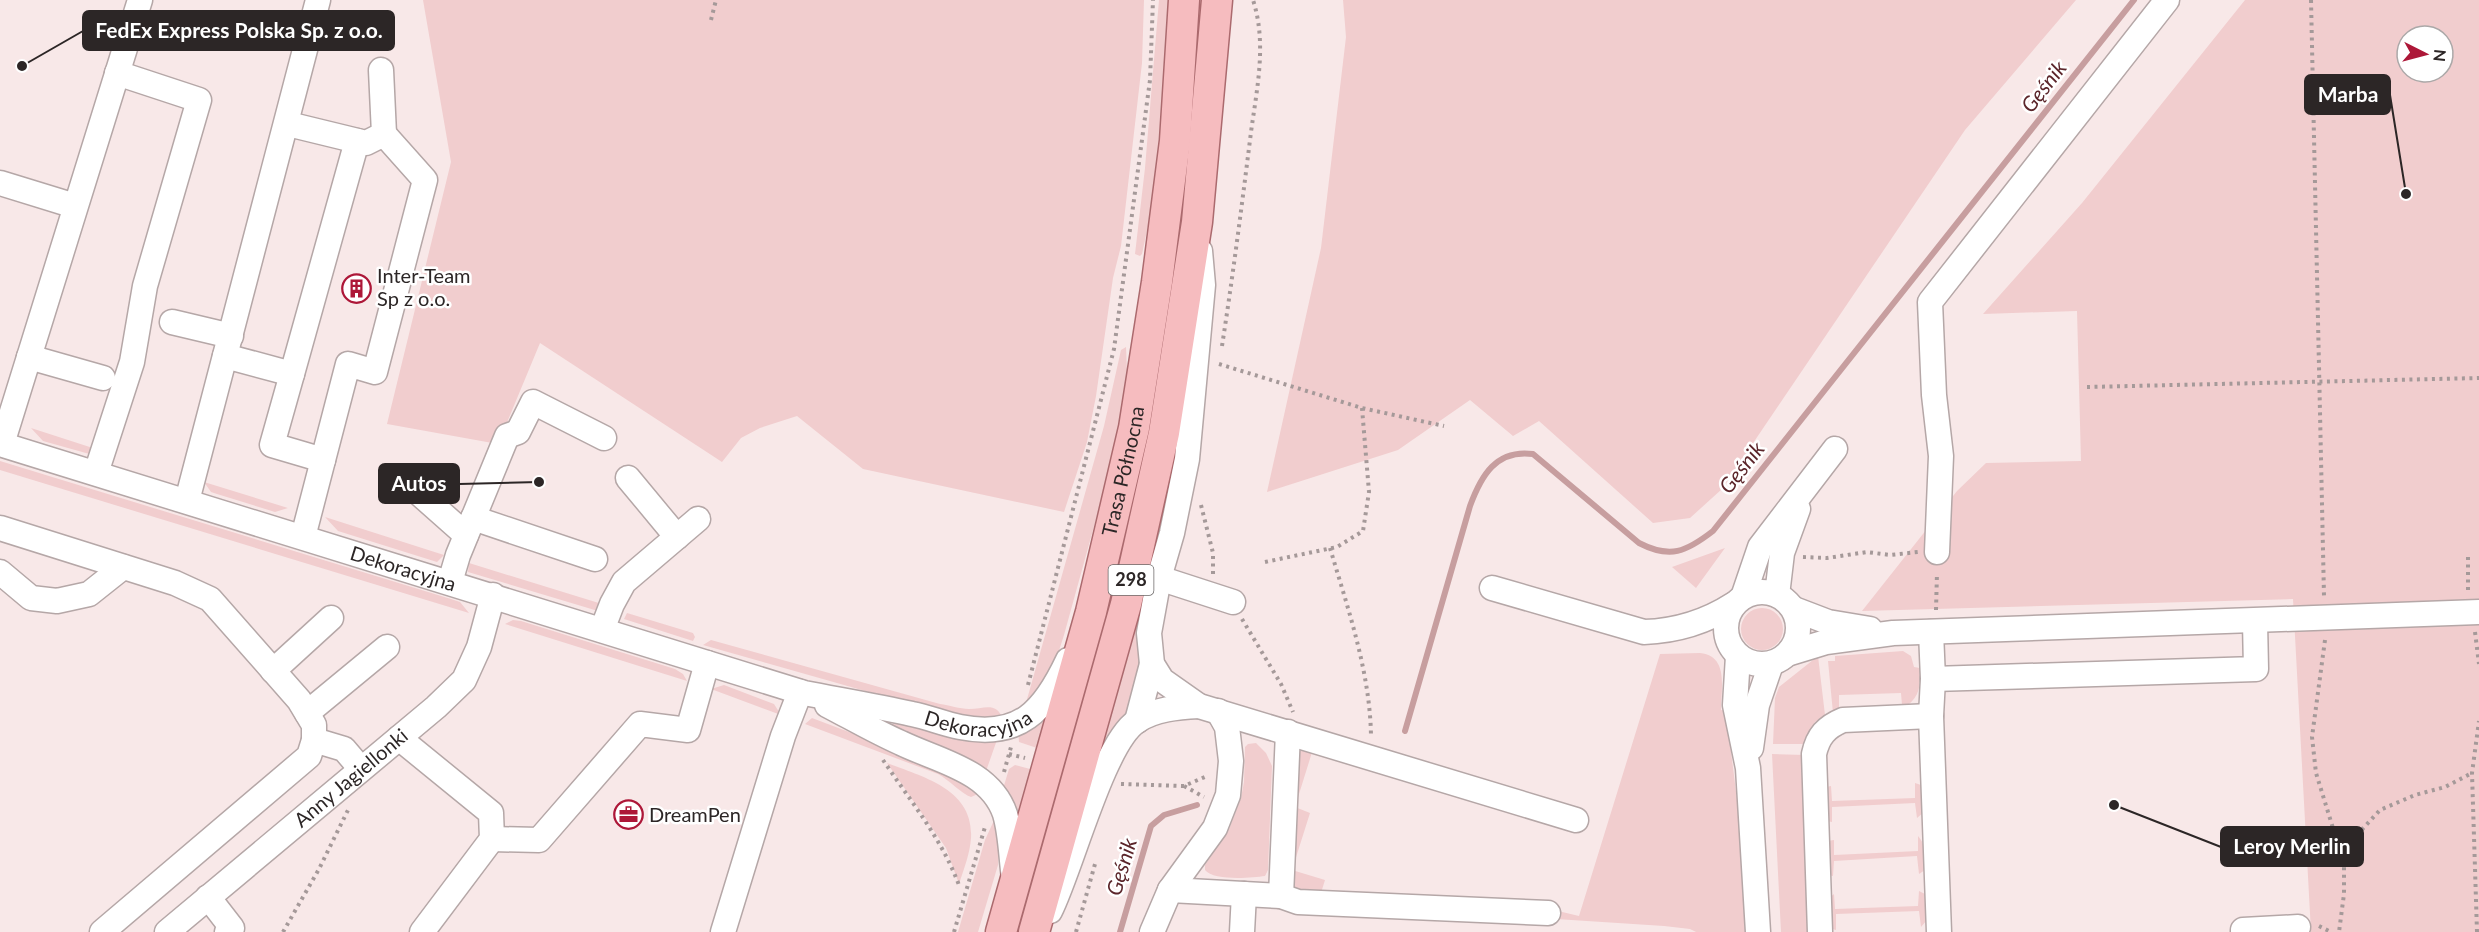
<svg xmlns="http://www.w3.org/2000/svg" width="2479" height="932" viewBox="0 0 2479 932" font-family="Lato,sans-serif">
	<rect width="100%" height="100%" fill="#f8e8e8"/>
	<!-- green -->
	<path fill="#f1cdce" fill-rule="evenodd" d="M 423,0 L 1144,0 L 1142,63 L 1121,246 L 1113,278 L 1096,396 L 1087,442 L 1064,512 L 863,469 L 797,416 L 760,428 L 741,438 L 722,462 L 540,343 L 498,444 L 387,424 L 451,162 Z
		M 1159,0 L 1174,0 L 1155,193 L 1142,254 L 1140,256 L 1135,254 L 1145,168 Z
		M 1196,0 L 1205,0 L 1203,33 L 1171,324 L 1127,542 L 1070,758 L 1063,756 Z
		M 1343,0 L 2076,0 L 1965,130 L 1722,489 L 1690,518 L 1653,523 L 1539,421 L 1513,436 L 1470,400 L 1398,450 L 1267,492 L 1321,248 L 1346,37 Z
		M 2245,0 L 2479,0 L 2479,932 L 2311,932 L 2293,599 L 1862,611 L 1957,491 L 1986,463 L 2081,461 L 2077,311 L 1983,314 L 2082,203 ZM 2407,36 L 2443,36 L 2443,72 L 2407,72 Z
		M 1126,347 L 1128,393 L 1117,443 L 1064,635 L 1049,682 L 1024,710 L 1104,426 L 1121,350 Z
		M 1188,376 L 1141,677 L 1131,713 L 1092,764 Z
		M 31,428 L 99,450 L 93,455 L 43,441 Z
		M 0,461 L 451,599 L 460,602 L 469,613 L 0,470 Z
		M 204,482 L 288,508 L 275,512 L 217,494 L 211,492 Z
		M 325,517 L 444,555 L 437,562 L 338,531 Z
		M 1725,548 L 1696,588 L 1672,567 Z
		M 469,563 L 602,604 L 598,611 L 468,572 Z
		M1741 629a21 21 0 1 1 42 0a21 21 0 1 1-42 0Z
		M 627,613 L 693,633 L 695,637 L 693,641 L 624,619 Z
		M 513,620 L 521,621 L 675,669 L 683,674 L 687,681 L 505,624 Z
		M 711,640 L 940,704 C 949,705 960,709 969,709 C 984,709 996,701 1003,719 L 971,721 L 703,645 Z
		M 1903,651 L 1911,656 L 1914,667 L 1920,668 C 1920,683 1921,695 1908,705 L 1902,705 L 1901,693 L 1839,695 L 1839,709 L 1833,713 L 1828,661 L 1835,661 L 1835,656 Z
		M 1700,653 C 1729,656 1721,688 1721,710 L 1726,711 L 1740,824 L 1745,932 L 1696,932 L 1690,929 L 1664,926 L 1556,919 L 1558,911 L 1579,916 L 1660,654 Z
		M 1818,656 L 1825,715 L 1815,722 L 1804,744 L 1773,744 L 1775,698 L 1779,687 Z
		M 724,685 L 774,704 L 781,715 L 711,689 Z
		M 1047,714 L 1040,749 L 1019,742 L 1018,732 Z
		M 812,718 L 944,768 L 978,794 L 971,797 C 962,794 949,780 938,774 L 805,724 Z
		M 895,720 L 998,737 L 985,774 L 892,726 Z
		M 1256,743 L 1266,753 L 1272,766 L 1268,870 L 1265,876 C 1251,878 1213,881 1205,870 L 1205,865 L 1229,829 L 1241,798 L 1244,782 L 1245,747 L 1248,744 Z
		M 1305,749 L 1313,749 L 1295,807 L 1310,813 L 1292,870 L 1325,880 L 1320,896 L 1295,893 L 1287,879 L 1298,752 Z
		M 1772,754 L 1805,755 L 1811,932 L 1781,932 Z
		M 887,763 C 923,777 974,789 971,838 C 970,853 964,869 959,884 L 946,848 Z
		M 1015,765 L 1034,770 L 1018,824 L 1002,792 L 1009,769 Z
		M 1915,783 L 1921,785 L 1924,812 L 1917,818 L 1915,803 L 1832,807 L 1832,822 L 1827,821 L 1826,787 L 1831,786 L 1832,801 L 1915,798 Z
		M 996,816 L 999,852 L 998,865 L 978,932 L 958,932 L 985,840 Z
		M 1918,836 C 1927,846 1925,858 1925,870 L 1919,874 L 1917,856 L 1834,861 L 1833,876 L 1828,875 L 1827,841 L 1834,840 L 1834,855 L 1918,851 Z
		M 1919,891 L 1925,894 L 1927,920 L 1921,927 L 1919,911 L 1836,914 L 1836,930 L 1829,928 L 1827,900 L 1834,894 L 1835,909 L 1918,906 Z"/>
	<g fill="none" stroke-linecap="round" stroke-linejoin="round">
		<!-- stream -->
		<path stroke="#c79e9f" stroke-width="6" d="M 1405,731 L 1470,506 C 1481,476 1496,449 1533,454 L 1639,543 C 1670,559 1686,552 1713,531 L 2134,0
			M 1120,932 L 1151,826 L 1164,815 L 1197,805"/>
		<defs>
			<g id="minor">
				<path d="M 288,124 L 366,143 L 384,134 L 381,70"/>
				<path d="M 0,183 L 75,206"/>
				<path d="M 1200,251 L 1203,285 L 1187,459 L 1172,533 L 1159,578 L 1149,633 L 1152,664 L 1162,680 L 1199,706 L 1576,820"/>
				<path d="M 172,322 L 231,336"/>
				<path d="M 225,356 L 292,374 L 272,445 L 323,460"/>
				<path d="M 29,357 L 103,378"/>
				<path d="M 292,374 L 357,141"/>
				<path id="s1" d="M 0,444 L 804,693 C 840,700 876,706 912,714 C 928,717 944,724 960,727 C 1020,739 1044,711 1068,660"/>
				<path d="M 2,444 L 140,0"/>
				<path d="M 96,473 L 132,362 L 145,286 L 199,100 L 117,73"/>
				<path d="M 628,478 L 677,537"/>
				<path d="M 404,480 L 466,535"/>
				<path d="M 187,501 L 318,0"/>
				<path d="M 473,518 L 595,559"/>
				<path d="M 0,528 L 175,583 L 210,599 L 299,700 L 314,725 L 314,740 L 309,756 L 102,932"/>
				<path d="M 303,537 L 348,364 L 375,372 L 425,180 L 384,134"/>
				<path d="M 1937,552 L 1941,456 L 1934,395 L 1930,302 L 2167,0"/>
				<path d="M 0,572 L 31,598 L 57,601 L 89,594 L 123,567"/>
				<path d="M 1159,578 L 1233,602"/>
				<path d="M 450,582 L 458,555 L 507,436 L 518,432 L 533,402 L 604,438"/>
				<path d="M 1492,588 L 1644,632 C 1677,631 1706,622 1734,604"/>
				<circle cx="1762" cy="628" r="36"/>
				<path d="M 1777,595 L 1782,553 L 1798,509"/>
				<path d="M 1743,597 L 1760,547 L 1835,449"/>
				<path d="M 1794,609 L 1828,622 L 1870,629"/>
				<path d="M 602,630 L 612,604 L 624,582 L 698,519"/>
				<path d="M 1931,632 L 1933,679 L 2256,669 L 2255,622"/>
				<path d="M 1790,653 L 1826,642 L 1893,633 L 2479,612"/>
				<path d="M 1738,656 L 1735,705 L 1748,768 L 1758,932"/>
				<path d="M 273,671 L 331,618"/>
				<path d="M 1933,679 L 1931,716 L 1939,932"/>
				<path d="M 827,705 C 852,718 876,732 901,743 C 938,761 990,770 1005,814 C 1011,834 1011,858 1014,878"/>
				<path d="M 307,713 L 387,647"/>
				<path d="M 1137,721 L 1152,664"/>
				<path d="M 399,738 L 491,813 L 492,839 L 422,932"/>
				<path d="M 314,740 L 344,749 L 361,769"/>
				<path d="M 1751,748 L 1757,705 L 1771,664"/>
				<path d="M 492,839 L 539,840 L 640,724 L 688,730 L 707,663"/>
				<path d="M 1170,890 L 1281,896 L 1298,902 L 1548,913"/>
				<path d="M 1281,896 L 1288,732"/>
				<path d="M 208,897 L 232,928 L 227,932"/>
				<path d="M 1050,911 C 1071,870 1103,743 1137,721 C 1154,709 1179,707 1199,706"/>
				<path id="s2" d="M 167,932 L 436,707 L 464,680 L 479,647 L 493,595"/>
				<path d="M 723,932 L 783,736 L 800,692"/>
				<path d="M 1152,932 L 1170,890 L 1215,828 L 1228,795 L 1231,761 L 1227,727 L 1218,711"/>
				<path d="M 1242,932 L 1244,894"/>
				<path d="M 1820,932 L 1814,754 C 1818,736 1826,727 1843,720 L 1931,716"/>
				<path d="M 2243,932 L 2243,930 L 2298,927"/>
			</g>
			<g id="major">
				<path id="s3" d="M 1001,932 L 1091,612 L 1134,428 L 1157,282 L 1175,141 L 1184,0"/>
				<path d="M 1034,932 L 1126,604 L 1164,433 L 1197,222 L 1217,0"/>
			</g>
		</defs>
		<!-- minor casing -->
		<use href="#minor" stroke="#b5a7a7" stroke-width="27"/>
		<!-- major casing -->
		<use href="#major" stroke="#ab6a6e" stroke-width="33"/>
		<!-- path -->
		<path stroke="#a59999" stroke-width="4" stroke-dasharray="3 4.5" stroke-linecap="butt" d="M 2311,0 L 2324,596
			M 711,20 L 716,0
			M 1222,346 C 1233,275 1242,204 1251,132 C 1257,88 1267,43 1253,0
			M 1219,364 L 1362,408 L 1444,426
			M 2087,387 L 2479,378
			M 1201,505 L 1213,553 L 1213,574
			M 1330,548 C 1348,609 1370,672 1371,736
			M 1803,557 L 1827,558 L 1867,552 L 1890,555 L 1918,552
			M 1265,562 L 1337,547 L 1363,531 L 1369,492 L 1362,408
			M 2468,590 L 2468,553
			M 1936,610 L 1937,573
			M 1242,619 L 1281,684 L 1293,712
			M 2475,632 L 2479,664
			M 2325,640 L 2312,737 L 2316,773 L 2344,864 L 2344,894 L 2339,932
			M 1028,685 L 1114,349 L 1150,80 L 1153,0
			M 1009,754 L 1025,758
			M 883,760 C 911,802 943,840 960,888
			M 1004,772 L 1011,747
			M 1121,784 L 1184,786 L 1207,776
			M 1184,786 L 1204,797
			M 2345,863 L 2356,836 L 2380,810 L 2415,795 L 2445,787 L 2472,773
			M 2319,926 L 2331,932
			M 283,932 L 319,869 L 349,808
			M 954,932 L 985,827
			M 1076,932 L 1095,864
			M 2477,932 L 2472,773 L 2479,721"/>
		<!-- minor -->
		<use href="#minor" stroke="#fff" stroke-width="24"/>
		<!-- major -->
		<use href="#major" stroke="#f6bcbf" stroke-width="30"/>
	</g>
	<!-- icons -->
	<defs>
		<symbol id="building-ring" viewBox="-11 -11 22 22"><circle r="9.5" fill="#fff" stroke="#ad1738" stroke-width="1.5"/><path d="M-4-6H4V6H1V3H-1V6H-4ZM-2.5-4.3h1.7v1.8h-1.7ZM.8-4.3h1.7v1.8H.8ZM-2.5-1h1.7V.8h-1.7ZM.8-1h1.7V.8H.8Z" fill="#ad1738"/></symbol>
		<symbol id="office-ring" viewBox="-11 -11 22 22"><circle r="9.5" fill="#fff" stroke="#ad1738" stroke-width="1.5"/><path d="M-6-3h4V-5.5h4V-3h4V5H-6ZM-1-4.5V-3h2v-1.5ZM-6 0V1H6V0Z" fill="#ad1738"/></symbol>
	</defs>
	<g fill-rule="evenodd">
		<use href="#building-ring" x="340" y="272" width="33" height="33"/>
		<use href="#office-ring" x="612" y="798" width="33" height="33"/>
	</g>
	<g text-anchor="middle" stroke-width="5" stroke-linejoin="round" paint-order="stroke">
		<!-- shield labels -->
		<rect fill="#fff" stroke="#6b6767" stroke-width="1.5" x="1108.5" y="565" width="45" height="30" rx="4.5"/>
		<g font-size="18" font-weight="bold" fill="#2c2626">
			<text x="1131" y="586">298</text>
		</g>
		<!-- poi labels -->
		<g font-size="20" fill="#2c2626" stroke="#fff" text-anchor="start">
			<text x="377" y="283">Inter-Team<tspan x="377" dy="23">Sp z o.o.</tspan></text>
			<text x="649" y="822">DreamPen</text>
		</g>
		<!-- street labels -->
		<g font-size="20" fill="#2c2626" stroke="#fff">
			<text dy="7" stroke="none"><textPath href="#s3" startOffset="477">Trasa Północna</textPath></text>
			<text dy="7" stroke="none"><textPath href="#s1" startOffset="422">Dekoracyjna</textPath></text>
			<text dy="7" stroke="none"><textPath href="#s1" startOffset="1020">Dekoracyjna</textPath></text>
			<text dy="7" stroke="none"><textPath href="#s2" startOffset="240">Anny Jagiellonki</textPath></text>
		</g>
		<!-- water labels -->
		<g font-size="21" font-style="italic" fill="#5b252a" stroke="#fff">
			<text transform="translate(2044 87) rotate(-52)" y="7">Gęśnik</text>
			<text transform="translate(1742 468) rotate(-52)" y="7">Gęśnik</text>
			<text transform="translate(1122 867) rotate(-73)" y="7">Gęśnik</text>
		</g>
	</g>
	<!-- callouts -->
	<path fill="none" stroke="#2c2626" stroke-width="2" d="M22 66L83 31M2406 194L2390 95M539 482L459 484M2114 805L2221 847"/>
	<g fill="#2c2626" stroke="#fff" stroke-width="2">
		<circle cx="22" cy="66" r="6"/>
		<circle cx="2406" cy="194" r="6"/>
		<circle cx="539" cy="482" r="6"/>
		<circle cx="2114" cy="805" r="6"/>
	</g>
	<g fill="#2c2626" stroke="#2c2626" stroke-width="2">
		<rect x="83" y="11" width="311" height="39" rx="6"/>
		<rect x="2305" y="75" width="85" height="39" rx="6"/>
		<rect x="379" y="464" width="80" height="39" rx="6"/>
		<rect x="2221" y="827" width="142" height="39" rx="6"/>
	</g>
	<g font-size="21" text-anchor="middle" font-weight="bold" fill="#fff">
		<text x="239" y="38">FedEx Express Polska Sp. z o.o.</text>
		<text x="2348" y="102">Marba</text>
		<text x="419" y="491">Autos</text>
		<text x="2292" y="854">Leroy Merlin</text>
	</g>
	<!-- north arrow -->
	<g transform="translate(2425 54) rotate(96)"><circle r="28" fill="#ffffff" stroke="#aba8a8" stroke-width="1.5"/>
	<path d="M0-4.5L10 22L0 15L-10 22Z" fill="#ad1738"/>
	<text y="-9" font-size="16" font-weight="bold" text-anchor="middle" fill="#2c2626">N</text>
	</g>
</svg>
